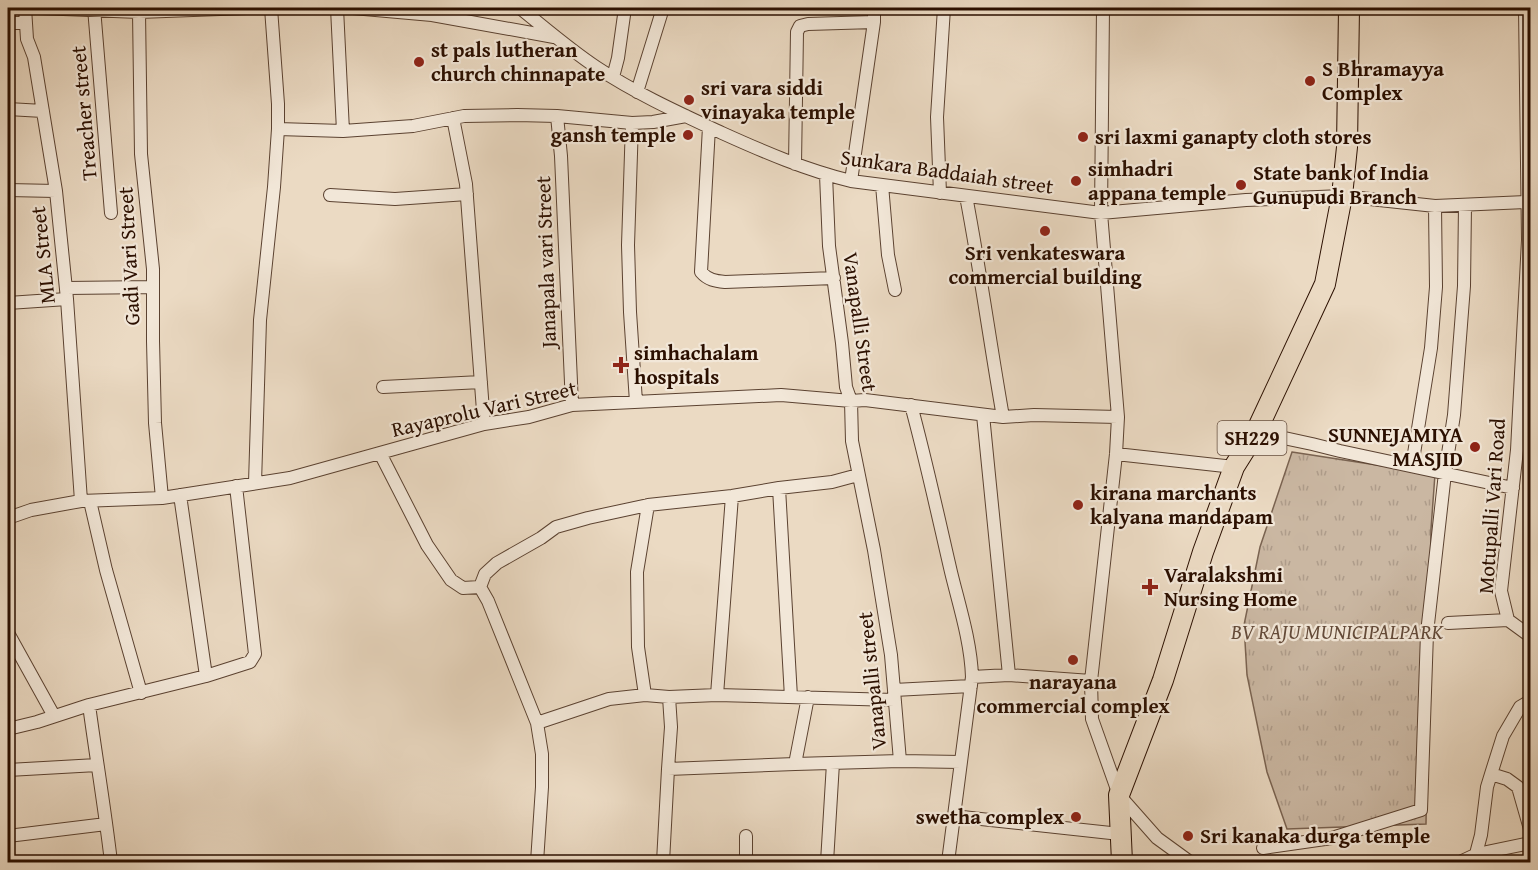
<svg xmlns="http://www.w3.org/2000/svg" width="1538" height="870" viewBox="0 0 1538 870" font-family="'Gentium Book Plus',serif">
	<defs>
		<pattern id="grass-tufts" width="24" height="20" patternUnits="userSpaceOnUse" patternTransform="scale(1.5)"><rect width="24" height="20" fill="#cab7a2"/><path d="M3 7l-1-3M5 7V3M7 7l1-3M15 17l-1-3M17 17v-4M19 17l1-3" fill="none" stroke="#ae9c8a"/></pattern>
	</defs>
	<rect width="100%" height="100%" fill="#ebdac3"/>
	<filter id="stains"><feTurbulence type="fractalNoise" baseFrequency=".00333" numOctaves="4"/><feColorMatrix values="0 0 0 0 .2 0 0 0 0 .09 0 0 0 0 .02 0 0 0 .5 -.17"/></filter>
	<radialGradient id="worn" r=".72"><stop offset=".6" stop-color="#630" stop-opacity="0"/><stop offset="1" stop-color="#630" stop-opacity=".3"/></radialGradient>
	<!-- grass -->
	<path fill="url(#grass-tufts)" stroke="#7a6351" stroke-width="1.5" d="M 1292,452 L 1435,474 L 1431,529 L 1426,824 L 1287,829 L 1267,772 L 1247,675 L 1244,625 L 1260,547 Z"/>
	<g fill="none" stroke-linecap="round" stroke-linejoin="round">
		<defs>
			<path id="minor" d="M 25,8 L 27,39 L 34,57 L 56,191 L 67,299 L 81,501
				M 38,8 L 139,12 L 247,8
				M 94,8 L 111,213
				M 337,8 L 343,131
				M 353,8 L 432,15 L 554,37
				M 520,8 C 545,28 569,49 596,67 C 635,93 679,113 722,133 C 764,152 806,170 851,181 L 1101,213 L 1246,200 L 1342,196 L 1435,206 L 1527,202
				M 1103,8 L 1101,213 L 1118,417 L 1116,454 L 1091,681 L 1092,719 L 1119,795 L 1157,838 L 1190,862
				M 1525,8 L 1528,240 L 1517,450 L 1501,591 L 1508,620 L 1530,636
				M 139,12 L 141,154 L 153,269 L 153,341 L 155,423 L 162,498
				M 8,23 L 26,23
				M 613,77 L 618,58 L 625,8
				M 637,92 L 663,8
				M 8,109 L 43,111
				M 557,116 L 561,156 L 572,405
				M 453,118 L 466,184 L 484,424
				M 632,123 L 628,245 L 630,312 L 636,402
				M 709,127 L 701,272 C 708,280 715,281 725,282 L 834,278
				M 278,129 L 343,131 L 413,126 L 464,116 L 517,115 L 557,116 L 632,123 L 653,122 L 686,116
				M 795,164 L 797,32 L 800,26 L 808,24 L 874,22
				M 851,181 L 874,22 L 874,8
				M 882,185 L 888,255 L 895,290
				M 8,190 L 56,191
				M 940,193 L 937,117 L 944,8
				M 330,195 L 395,199 L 467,194
				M 966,196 C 980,269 990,343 1003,417
				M 66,288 L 153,287
				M 8,303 L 67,299
				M 383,387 L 481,382
				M 911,405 C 926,460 938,516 951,572 C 959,605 971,642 972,677 L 1009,675 L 1091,681
				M 983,415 L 1009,675
				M 1256,432 L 1312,444 L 1340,451 L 1513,488
				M 380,453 L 427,545 L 451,580 L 463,588 L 480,587
				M 1116,454 L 1234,467
				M 1412,466 L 1431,348 L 1436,287 L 1435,206
				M 255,483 L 260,320 L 274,187 L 278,129 L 278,104 L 271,8
				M 779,488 L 791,697
				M 90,501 L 106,570 L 141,693
				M 8,518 L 31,510 L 81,501 L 162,498 L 290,478 L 484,424 L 529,417 L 572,405 L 781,395 L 851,401 L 865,400 L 1003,417 L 1034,415 L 1118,417
				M 480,587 L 485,574 L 497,563 L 541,538 L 556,527 L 588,518 L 648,505 L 732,496 L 779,488 L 832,482 L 858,475
				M 480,587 L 488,601 L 537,723 L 542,754 L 542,787 L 537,862
				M 1448,623 L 1508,620
				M 8,633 L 54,716
				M 206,676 L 250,662 L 255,654 L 236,486
				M 894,690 L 971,686
				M 645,695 L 638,647 L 637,572 L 648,505
				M 717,695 L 732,496
				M 89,705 C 96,757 105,810 111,862
				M 537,723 L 609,699 L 645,695 L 669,697 L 717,695 L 894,700
				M 8,729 L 37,722 L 89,705 L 206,676 L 180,495
				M 900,761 L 961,762
				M 795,764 L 808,697
				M 668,769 L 795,764 L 900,761 L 891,655 L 874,550 L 852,441 L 851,401 L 846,387 L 842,343 L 829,246 L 826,175
				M 8,770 L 97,765
				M 1491,774 L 1507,779 L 1518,787 L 1530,829
				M 953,816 L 1120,834
				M 8,836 L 106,824
				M 746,836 L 746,862
				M 1263,848 L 1332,838 L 1421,810 L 1427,633 L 1445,473 L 1454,415 L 1464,286 L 1465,205
				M 663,862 L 668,769 L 671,727 L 669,697
				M 827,862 L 833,763
				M 948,862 L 972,677
				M 1460,862 L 1477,854 L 1530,843
				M 1479,862 L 1477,850 L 1481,835 L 1487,787 L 1491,774 L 1503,736 L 1520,707 L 1530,701"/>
			<path id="primary" d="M 1122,862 L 1119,795 L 1163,680 L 1203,552 L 1234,467 L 1256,432 L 1325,284 L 1342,196 L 1347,147 L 1349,8"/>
		</defs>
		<!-- minor casing -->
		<use href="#minor" stroke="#5b4231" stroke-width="14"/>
		<!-- primary casing -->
		<use href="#primary" stroke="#2b0f00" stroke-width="22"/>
		<!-- minor -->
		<use href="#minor" stroke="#f2e7d8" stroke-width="12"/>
		<!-- primary -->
		<use href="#primary" stroke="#ebdac3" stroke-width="20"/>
	</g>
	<!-- markers -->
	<g fill="#8f2418" stroke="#f2e7d8" stroke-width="2">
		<circle cx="419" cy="62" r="6"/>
		<circle cx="1310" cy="81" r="6"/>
		<circle cx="689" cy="100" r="6"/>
		<circle cx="688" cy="135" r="6"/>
		<circle cx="1083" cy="137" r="6"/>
		<circle cx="1076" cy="181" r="6"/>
		<circle cx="1241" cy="185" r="6"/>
		<circle cx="1045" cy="231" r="6"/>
		<path d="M618 356h6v6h6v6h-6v6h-6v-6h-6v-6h6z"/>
		<circle cx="1475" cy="447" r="6"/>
		<circle cx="1078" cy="505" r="6"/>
		<path d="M1147 578h6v6h6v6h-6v6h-6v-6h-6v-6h6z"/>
		<circle cx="1073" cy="660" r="6"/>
		<circle cx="1076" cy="817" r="6"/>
		<circle cx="1188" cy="836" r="6"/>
	</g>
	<g text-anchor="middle" stroke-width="4.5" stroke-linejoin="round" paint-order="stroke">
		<!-- shield labels -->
		<rect fill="#f2e7d8" stroke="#675041" stroke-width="1.5" x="1217.5" y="421" width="69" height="34" rx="4.5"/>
		<g font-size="20" font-weight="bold" fill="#2b0f00">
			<text x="1252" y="445">SH229</text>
		</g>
		<!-- poi labels -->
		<g font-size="21" font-weight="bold" fill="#2b0f00" stroke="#f2e7d8" text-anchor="start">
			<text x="431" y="57">st pals lutheran<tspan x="431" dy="24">church chinnapate</tspan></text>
			<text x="1322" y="76">S Bhramayya<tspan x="1322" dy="24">Complex</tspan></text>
			<text x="701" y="95">sri vara siddi<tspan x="701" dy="24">vinayaka temple</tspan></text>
			<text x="676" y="142" text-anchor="end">gansh temple</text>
			<text x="1095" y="144">sri laxmi ganapty cloth stores</text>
			<text x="1088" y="176">simhadri<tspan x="1088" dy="24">appana temple</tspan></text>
			<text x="1253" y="180">State bank of India<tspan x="1253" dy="24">Gunupudi Branch</tspan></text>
			<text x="1045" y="260" text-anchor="middle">Sri venkateswara<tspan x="1045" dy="24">commercial building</tspan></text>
			<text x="634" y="360">simhachalam<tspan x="634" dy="24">hospitals</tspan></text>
			<text x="1463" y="442" text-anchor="end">SUNNEJAMIYA<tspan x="1463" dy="24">MASJID</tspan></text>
			<text x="1090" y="500">kirana marchants<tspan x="1090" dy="24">kalyana mandapam</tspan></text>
			<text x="1164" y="582">Varalakshmi<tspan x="1164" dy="24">Nursing Home</tspan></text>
			<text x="1073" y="689" text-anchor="middle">narayana<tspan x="1073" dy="24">commercial complex</tspan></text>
			<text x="1064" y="824" text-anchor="end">swetha complex</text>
			<text x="1200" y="843">Sri kanaka durga temple</text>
		</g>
		<!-- street labels -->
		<g font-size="21" fill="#2b0f00" stroke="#f2e7d8">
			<text transform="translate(84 113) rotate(-95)" y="7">Treacher street</text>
			<text transform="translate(947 172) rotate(8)" y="7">Sunkara Baddaiah street</text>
			<text transform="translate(43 255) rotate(-96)" y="7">MLA Street</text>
			<text transform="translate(129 256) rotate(-93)" y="7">Gadi Vari Street</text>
			<text transform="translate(546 262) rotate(-92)" y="7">Janapala vari Street</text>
			<text transform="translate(860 322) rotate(82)" y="7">Vanapalli Street</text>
			<text transform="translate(484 409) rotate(-13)" y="7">Rayaprolu Vari Street</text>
			<text transform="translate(1492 506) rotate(-86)" y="7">Motupalli Vari Road</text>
			<text transform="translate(872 681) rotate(-96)" y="7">Vanapalli street</text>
		</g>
		<!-- park labels -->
		<g font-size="21" font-style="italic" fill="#634a39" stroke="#f2e7d8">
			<text x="1337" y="639">BV RAJU MUNICIPALPARK</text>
		</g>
	</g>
	<!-- margin -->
	<rect width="1538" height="870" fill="none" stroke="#ebdac3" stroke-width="30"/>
	<rect x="9" y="9" width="1520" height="852" fill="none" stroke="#2b0f00" stroke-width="3"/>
	<rect x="15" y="15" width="1508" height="840" fill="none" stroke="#2b0f00" stroke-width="1.5"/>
	<rect width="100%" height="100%" filter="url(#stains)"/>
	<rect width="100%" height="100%" fill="url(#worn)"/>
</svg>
